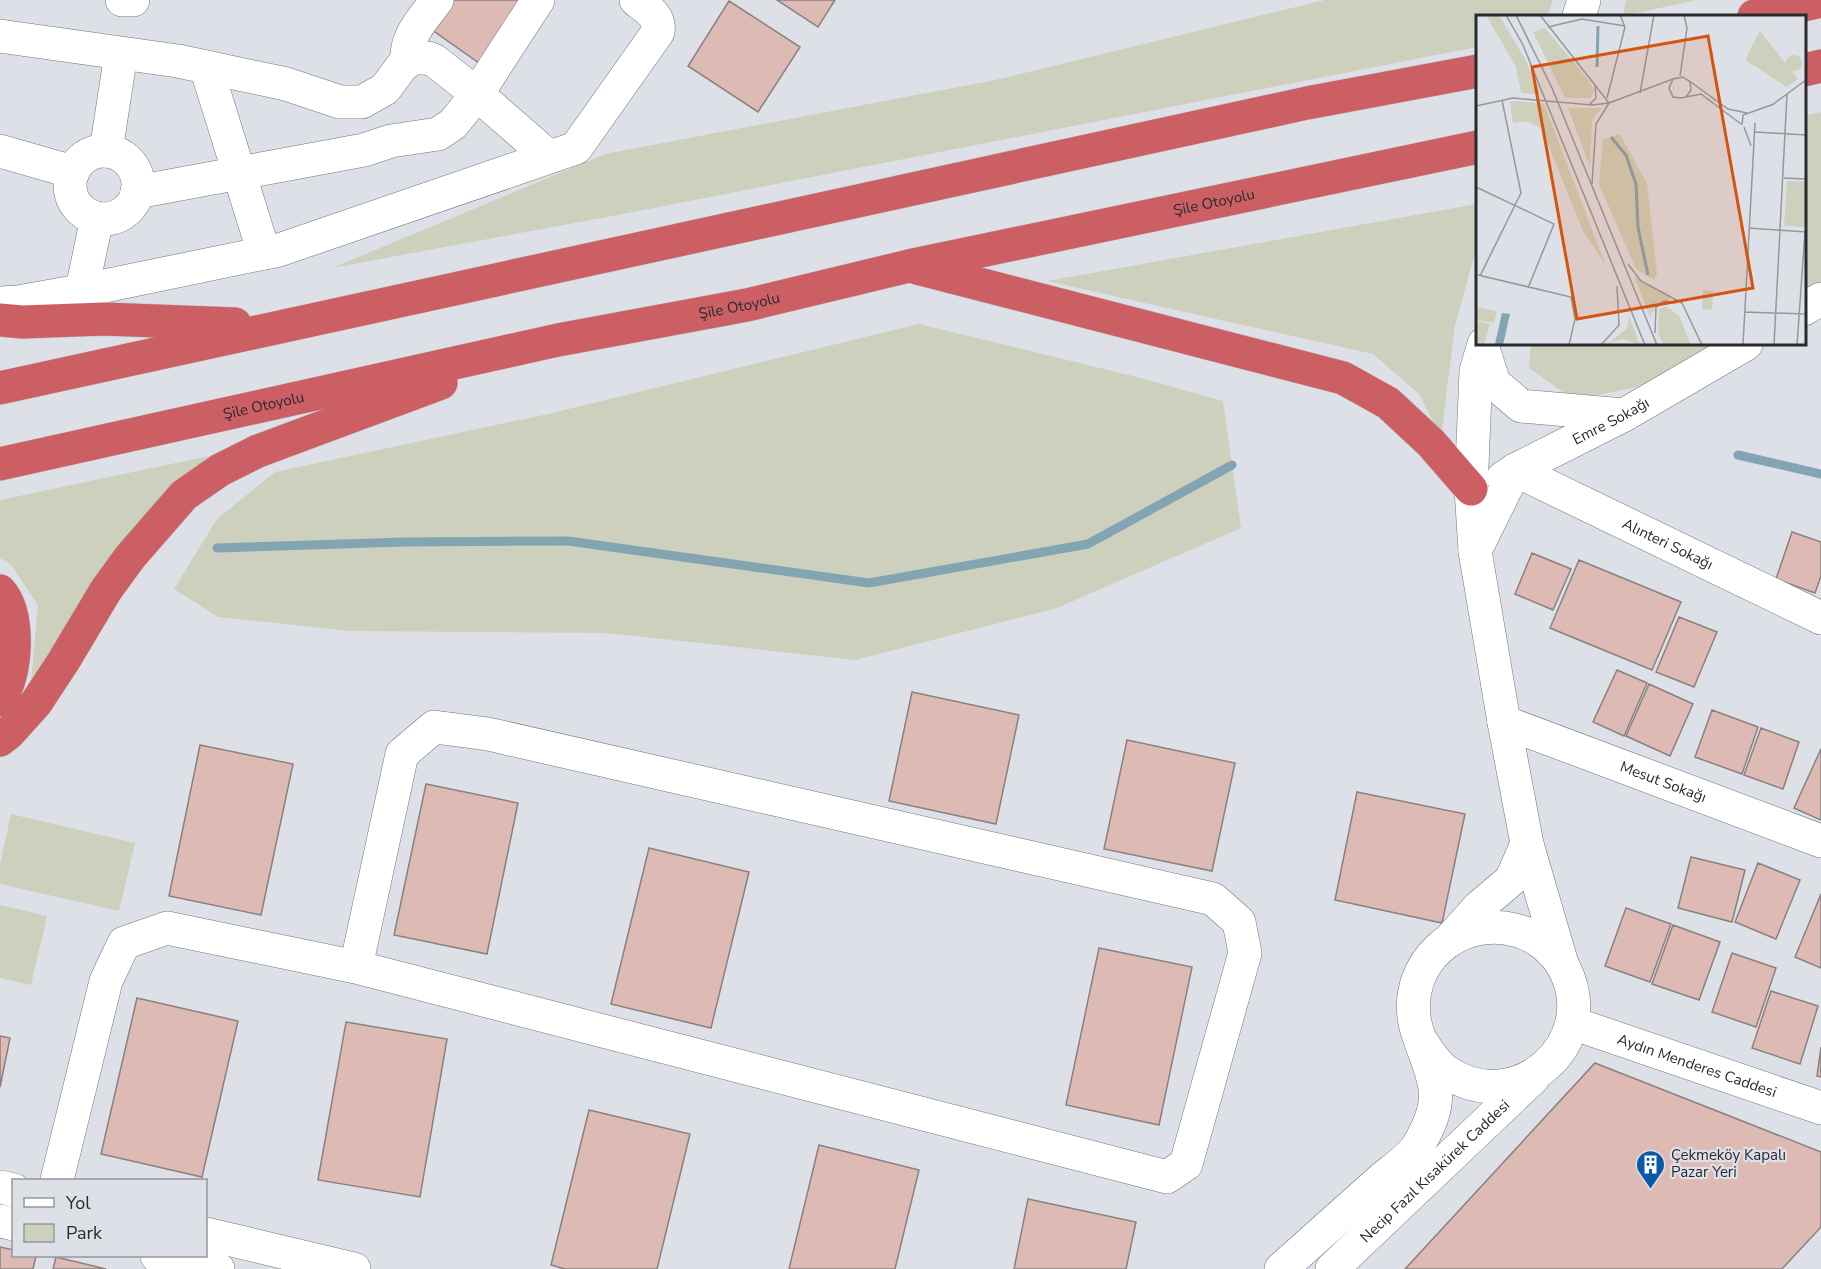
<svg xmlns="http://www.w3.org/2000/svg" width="1821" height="1269" viewBox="0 0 1821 1269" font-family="'Nunito Sans',sans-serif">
	<rect width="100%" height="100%" fill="#dee0e8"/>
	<!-- green -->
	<path fill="#cdd0bd" d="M 1325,0 L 1553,0 L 1547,16 L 1478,16 L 1477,47 L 623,214 L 332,268 L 605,154 L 995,80 Z
		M 1626,0 L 1696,0 L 1623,16 Z
		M 1821,112 L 1821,282 L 1805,291 L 1804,116 Z
		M 1477,204 L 1477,246 L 1455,325 L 1441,438 L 1420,395 L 1373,354 L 1047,281 Z
		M 919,324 L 1141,378 L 1223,401 L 1241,528 L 1057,608 L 855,660 L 607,633 L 349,631 L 218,617 L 174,589 L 217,519 L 275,472 L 548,414 Z
		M 1531,344 L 1715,344 L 1641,386 L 1574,400 L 1529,368 Z
		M 228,452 L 30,692 L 38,605 L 11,565 L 0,558 L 0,500 Z
		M 11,814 L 135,843 L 119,911 L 0,884 L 0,864 Z
		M 0,905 L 47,916 L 31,985 L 0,978 Z"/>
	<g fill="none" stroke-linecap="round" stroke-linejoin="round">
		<!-- stream -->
		<path stroke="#83a5b3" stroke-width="9" d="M 1738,455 L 1821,474
			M 217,548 L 405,542 L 568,541 L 869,583 L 1088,544 L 1232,465"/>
	</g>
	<!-- building -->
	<path fill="#debab4" stroke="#89817f" stroke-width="1.5" d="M 446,0 L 522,0 L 479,63 L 428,27 Z
		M 777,0 L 835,0 L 818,27 Z
		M 729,1 L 800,47 L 758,112 L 688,66 Z
		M 1792,532 L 1821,542 L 1821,576 L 1815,593 L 1776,579 Z
		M 1532,553 L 1571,569 L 1553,610 L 1515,594 Z
		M 1579,560 L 1681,602 L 1652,670 L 1550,628 Z
		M 1679,617 L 1717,632 L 1694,687 L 1656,672 Z
		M 1617,670 L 1647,683 L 1624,736 L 1593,722 Z
		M 1649,684 L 1693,704 L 1670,756 L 1626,736 Z
		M 912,692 L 1019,715 L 996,824 L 889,801 Z
		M 1712,710 L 1758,727 L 1742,774 L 1695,757 Z
		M 1761,728 L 1799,742 L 1783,789 L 1744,775 Z
		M 1127,740 L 1235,763 L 1212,871 L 1104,849 Z
		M 200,745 L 293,764 L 261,915 L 169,896 Z
		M 1821,749 L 1821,820 L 1794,808 Z
		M 426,784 L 518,803 L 487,954 L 394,935 Z
		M 1357,792 L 1465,814 L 1442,923 L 1335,900 Z
		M 649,848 L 749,872 L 711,1028 L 611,1004 Z
		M 1691,857 L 1745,870 L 1732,922 L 1678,908 Z
		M 1758,863 L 1800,880 L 1776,939 L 1735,922 Z
		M 1821,894 L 1821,968 L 1795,957 Z
		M 1626,908 L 1671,924 L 1650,982 L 1605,966 Z
		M 1673,925 L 1720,942 L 1699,1000 L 1652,984 Z
		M 1099,948 L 1192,967 L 1159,1125 L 1066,1105 Z
		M 1732,953 L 1776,968 L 1756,1027 L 1712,1012 Z
		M 1771,991 L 1818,1006 L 1800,1064 L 1752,1048 Z
		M 137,998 L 238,1021 L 202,1177 L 101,1154 Z
		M 346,1022 L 447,1039 L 420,1197 L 318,1180 Z
		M 0,1036 L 10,1038 L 0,1087 Z
		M 1821,1047 L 1821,1077 L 1817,1076 Z
		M 1595,1063 L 1821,1152 L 1821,1227 L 1782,1269 L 1405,1269 Z
		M 589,1110 L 690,1134 L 657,1269 L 565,1269 L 551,1265 Z
		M 819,1145 L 919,1170 L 895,1269 L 789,1269 Z
		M 1028,1199 L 1136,1222 L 1126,1269 L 1014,1269 Z
		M 0,1247 L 14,1250 L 14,1256 L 36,1256 L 33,1269 L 0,1269 Z
		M 56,1257 L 106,1269 L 53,1269 Z"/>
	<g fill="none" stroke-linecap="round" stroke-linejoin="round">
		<defs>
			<g id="minor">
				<path d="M 122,0 L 133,0"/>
				<path d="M 1579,16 L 1584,0"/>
				<path d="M 0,36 L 178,61 L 286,84 L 340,102 L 362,102 L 385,89 L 402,66 L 413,58 L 428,58 L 435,61 L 477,94 L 549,157"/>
				<path d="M 407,61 C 405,37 423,19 437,0"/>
				<path d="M 206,67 L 264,253"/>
				<path d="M 0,151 L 73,172"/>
				<path d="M 106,151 L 121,54"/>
				<circle cx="104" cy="185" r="34"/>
				<path d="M 137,192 L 364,150 L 391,141 L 438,134 L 453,124 L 477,94 L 538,0"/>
				<path d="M 97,218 L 84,280 L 85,290 L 279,250 L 576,148 L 658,32 C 661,16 647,9 636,0"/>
				<path d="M 0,303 L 18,302 L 85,290"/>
				<path d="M 1804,309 L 1821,299"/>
				<path d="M 1484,344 L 1476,371 L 1471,489 L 1475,551 L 1504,722 L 1527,844 L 1562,964"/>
				<path d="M 1483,348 L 1494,383 L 1521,406 L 1624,415"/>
				<path id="s1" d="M 1503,478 L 1515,470 L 1624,415 L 1746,344"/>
				<path id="s2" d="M 1475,551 L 1515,470 L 1821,618"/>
				<path id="s3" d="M 1504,722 L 1821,841"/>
				<path d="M 1452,937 L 1479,907 L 1511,880 L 1527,844"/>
				<path id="s4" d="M 1572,1023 L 1821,1108"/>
				<path d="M 57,1180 L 106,981 L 124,943 L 167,928 L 356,967 L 1167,1177 L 1186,1164 L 1245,953 L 1239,922 L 1213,899 L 488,734 L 434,727 L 402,754 L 356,967"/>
				<path d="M 0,1187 L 14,1190"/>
				<path d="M 0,1221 L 14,1224"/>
				<path d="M 206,1234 L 354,1269"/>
				<path d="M 157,1256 L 218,1269"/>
				<path d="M 1281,1269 C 1315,1239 1349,1208 1383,1178 C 1394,1169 1413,1156 1419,1144 C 1429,1127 1438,1108 1435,1088 C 1432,1066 1420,1045 1415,1023 C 1403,963 1458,915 1515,930 C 1536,935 1554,950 1564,968 C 1603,1042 1516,1119 1447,1072 C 1436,1065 1429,1052 1421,1041"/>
				<path id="s5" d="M 1332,1269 L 1533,1078"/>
			</g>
			<g id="highway">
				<path d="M 1754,16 L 1821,1"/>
				<path d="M 1804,70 L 1821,66"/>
				<path d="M 917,268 L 1343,378 L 1388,403 L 1431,443 L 1471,489"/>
				<path d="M 0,320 L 22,322 L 104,319 L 235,324"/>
				<path d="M 0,388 L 1307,103 L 1478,71"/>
				<path id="s6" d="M 0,464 L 558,340 L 747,305 L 909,266 L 1478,147"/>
				<path d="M 0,591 C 21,615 17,675 0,700"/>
				<path d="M 0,740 L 9,733 L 36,703 L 63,662 L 106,590 L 130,557 L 184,495 L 220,470 L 258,451 L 441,383"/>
			</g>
		</defs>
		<!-- minor casing -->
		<use href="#minor" stroke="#72747b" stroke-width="34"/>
		<!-- highway casing -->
		<use href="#highway" stroke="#bfbfc0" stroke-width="34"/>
		<!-- minor -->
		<use href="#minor" stroke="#fff" stroke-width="33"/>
		<!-- highway -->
		<use href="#highway" stroke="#cc5f64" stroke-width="33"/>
	</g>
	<!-- icons -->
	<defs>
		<symbol id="building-pin" viewBox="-11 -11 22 30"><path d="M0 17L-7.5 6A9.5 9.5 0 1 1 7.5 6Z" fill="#0859a7" stroke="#dee0e8"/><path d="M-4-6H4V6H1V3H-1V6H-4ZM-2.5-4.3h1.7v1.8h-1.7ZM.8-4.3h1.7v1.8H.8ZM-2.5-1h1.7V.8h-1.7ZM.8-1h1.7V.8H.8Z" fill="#fff"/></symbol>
	</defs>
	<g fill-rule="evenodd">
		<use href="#building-pin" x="1634" y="1148" width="33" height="45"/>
	</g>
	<g text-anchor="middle" stroke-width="4.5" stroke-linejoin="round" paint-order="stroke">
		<!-- street labels -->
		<g font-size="15" fill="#292a2d" stroke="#dee0e8">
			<text dy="5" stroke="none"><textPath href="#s6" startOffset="1242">Şile Otoyolu</textPath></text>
			<text dy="5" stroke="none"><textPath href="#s6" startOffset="756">Şile Otoyolu</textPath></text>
			<text dy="5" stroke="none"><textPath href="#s6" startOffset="270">Şile Otoyolu</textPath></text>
			<text dy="5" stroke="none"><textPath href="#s1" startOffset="122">Emre Sokağı</textPath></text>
			<text dy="5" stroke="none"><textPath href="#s2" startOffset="260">Alınteri Sokağı</textPath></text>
			<text dy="5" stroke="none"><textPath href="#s3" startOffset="170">Mesut Sokağı</textPath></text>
			<text dy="5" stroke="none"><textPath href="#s4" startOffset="132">Aydın Menderes Caddesi</textPath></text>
			<text dy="5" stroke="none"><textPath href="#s5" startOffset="142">Necip Fazıl Kısakürek Caddesi</textPath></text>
		</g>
		<!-- poi labels -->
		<g font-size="15" fill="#292a2d" stroke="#dee0e8" text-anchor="start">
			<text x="1671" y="1160">Çekmeköy Kapalı<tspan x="1671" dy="17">Pazar Yeri</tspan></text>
		</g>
	</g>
	<!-- overview -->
	<g transform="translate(1476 15)">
		<rect width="330" height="330" fill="#dee0e8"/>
		<path d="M 10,0 L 23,0 L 49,44 L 64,79 L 45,78 L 40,52 ZM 69,13 L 114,67 L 118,76 L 115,83 L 89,83 L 57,17 ZM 284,16 L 322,64 L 311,72 L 269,45 ZM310 48a8 8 0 1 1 16 0a8 8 0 1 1-16 0ZM 41,86 L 68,89 L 130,251 L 107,216 L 66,114 L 51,106 L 37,108 L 34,87 ZM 92,93 L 126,93 L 116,105 L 114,152 ZM 144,119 L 171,169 L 181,259 L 178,265 L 160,254 L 123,169 L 127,125 ZM 311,166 L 330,167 L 330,212 L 308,211 ZM 158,261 L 196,283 L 175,298 L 175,304 ZM 227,275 L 237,276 L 236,295 L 226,294 ZM 190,291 L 203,301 L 215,330 L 187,330 L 182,317 L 183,294 ZM 0,292 L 21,296 L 18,308 L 0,305 ZM 153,301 L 164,330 L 147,324 L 133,328 L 151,313 ZM 0,306 L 14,309 L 8,330 L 0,330 Z" fill="#cdd0bd"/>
		<path d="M 26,298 L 34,299 L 27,330 L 23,330 L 19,329 Z" fill="#83a5b3"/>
		<path fill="none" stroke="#83a5b3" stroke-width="3" d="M 121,52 L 122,11M 135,122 L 150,140 L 160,169 L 162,212 L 172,260"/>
		<path fill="none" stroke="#96979d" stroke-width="1.5" d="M 30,0 L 47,30 L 169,330M 40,0 L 76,73 L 181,330M 64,0 L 133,88M 72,12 L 106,4 L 149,11M 204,61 L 211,13 L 208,0M 212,65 L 252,94 L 271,98M 164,78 L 178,0M 210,82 L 215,75 L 214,67 L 207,62 L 197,64 L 193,73 L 197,82 L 205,83 L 225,79 L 265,109M 131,83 L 149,12 L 144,0M 113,90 L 120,83 L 119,69M 296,90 L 330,65M 0,91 L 37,83 L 116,90 L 133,88 L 197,64M 266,110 L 267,100 L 298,89M 268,112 L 275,131M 279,117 L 330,120M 308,163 L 330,164M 116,169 L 120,109 L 133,88M 0,172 L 78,209 L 52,273M 273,213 L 330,217M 152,249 L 165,266 L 206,288 L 226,330M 2,260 L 95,282 L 99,304 L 93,330M 4,261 L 45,178 L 26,85M 269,297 L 330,299M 179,318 L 180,292 L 188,286 L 200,288M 125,330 L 143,310 L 141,271M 267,330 L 279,108M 298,330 L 311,79M 321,330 L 329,217"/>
		<path fill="#d5540f" fill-opacity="0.15" stroke="#d5540f" stroke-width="3" d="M 232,21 L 277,273 L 101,304 L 56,52 Z"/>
		<rect width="330" height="330" fill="none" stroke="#292a2d" stroke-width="3"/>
	</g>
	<!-- legend -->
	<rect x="12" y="1179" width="195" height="78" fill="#dee0e8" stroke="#96979d" stroke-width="1.5"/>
	<rect x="24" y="1198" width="30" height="9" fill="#ffffff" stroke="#96979d" stroke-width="1.5"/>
	<text x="66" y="1209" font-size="18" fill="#292a2d">Yol</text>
	<rect x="24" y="1224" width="30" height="18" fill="#cdd0bd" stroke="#96979d" stroke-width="1.5"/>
	<text x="66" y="1239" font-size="18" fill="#292a2d">Park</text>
</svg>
